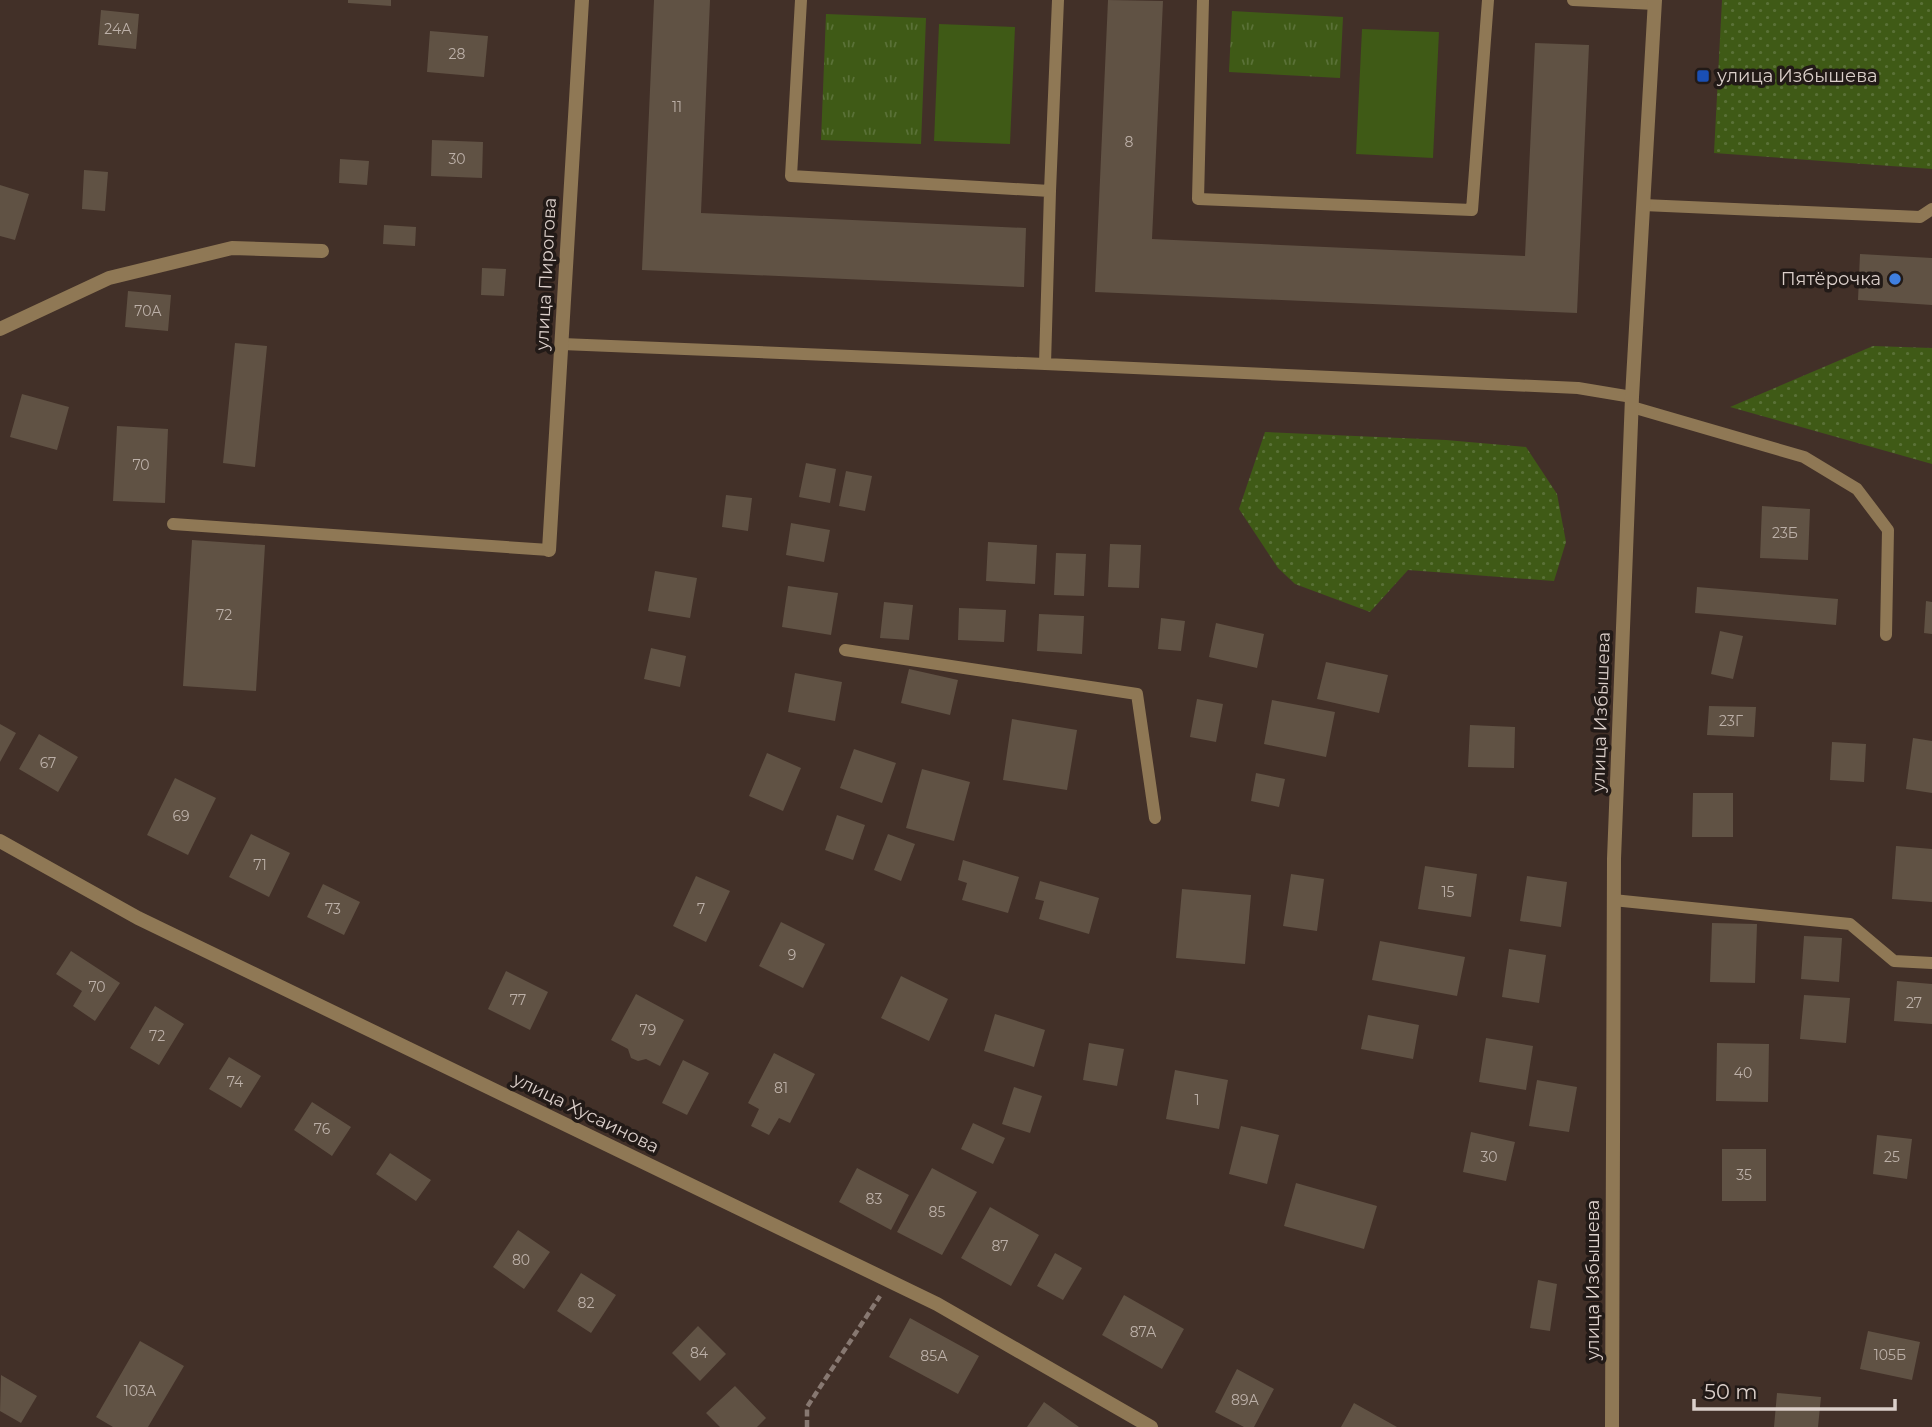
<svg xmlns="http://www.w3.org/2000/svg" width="1932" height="1427" viewBox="0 0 1932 1427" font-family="Montserrat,sans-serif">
	<defs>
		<pattern id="grass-dots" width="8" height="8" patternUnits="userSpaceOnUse" patternTransform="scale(1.75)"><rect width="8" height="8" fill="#3f5a16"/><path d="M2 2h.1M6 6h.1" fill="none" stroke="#5a7137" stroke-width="1.8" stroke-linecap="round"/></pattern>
		<pattern id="park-tufts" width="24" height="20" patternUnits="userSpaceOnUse" patternTransform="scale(1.75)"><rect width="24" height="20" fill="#3f5a16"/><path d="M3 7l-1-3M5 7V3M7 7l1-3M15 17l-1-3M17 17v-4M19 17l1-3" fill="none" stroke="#5a7137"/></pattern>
	</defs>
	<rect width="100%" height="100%" fill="#423028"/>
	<!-- grass -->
	<path fill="url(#grass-dots)" d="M 1722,0 L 1932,0 L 1932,169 L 1714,153 Z
		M 1873,346 L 1932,348 L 1932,464 L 1730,407 Z
		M 1265,432 L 1446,440 L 1526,447 L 1557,494 L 1566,542 L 1554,581 L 1408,570 L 1370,612 L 1295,584 L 1278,568 L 1239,509 Z"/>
	<!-- park -->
	<path fill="url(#park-tufts)" d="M 1232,11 L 1343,17 L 1340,78 L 1229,72 Z
		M 826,14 L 926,18 L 921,144 L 821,140 Z"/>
	<!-- pitch -->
	<path fill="#3f5a16" d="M 939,24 L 1015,27 L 1010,144 L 934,141 Z
		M 1362,29 L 1439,32 L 1433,158 L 1356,154 Z"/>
	<!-- building -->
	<path fill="#605244" d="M 348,0 L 391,0 L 391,6 L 348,3 Z
		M 654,0 L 710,0 L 701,213 L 1026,228 L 1024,287 L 642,270 Z
		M 1108,0 L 1163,1 L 1152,239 L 1525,256 L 1535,43 L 1589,45 L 1577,313 L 1095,292 Z
		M 101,10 L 139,14 L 136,49 L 98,45 Z
		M 430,31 L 488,36 L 484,77 L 427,72 Z
		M 432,140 L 483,142 L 482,178 L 431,176 Z
		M 340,159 L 369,161 L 367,185 L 339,183 Z
		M 84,170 L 108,172 L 105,211 L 82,209 Z
		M 0,185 L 29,194 L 15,240 L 0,236 Z
		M 384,225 L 416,227 L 415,246 L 383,244 Z
		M 1860,254 L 1932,258 L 1932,305 L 1858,300 Z
		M 482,268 L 506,269 L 504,296 L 481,295 Z
		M 128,291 L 171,295 L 168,331 L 125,327 Z
		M 235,343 L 267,346 L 255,467 L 223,463 Z
		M 22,394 L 69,407 L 57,450 L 10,437 Z
		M 117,426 L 168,429 L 165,503 L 113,501 Z
		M 806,463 L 836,469 L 830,503 L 799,497 Z
		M 846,471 L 872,476 L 865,511 L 839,506 Z
		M 726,495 L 752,498 L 748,531 L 722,527 Z
		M 1762,506 L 1810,509 L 1808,560 L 1760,558 Z
		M 791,523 L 830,530 L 824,562 L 786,555 Z
		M 192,540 L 265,545 L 256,691 L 183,686 Z
		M 988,542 L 1037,545 L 1035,584 L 986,581 Z
		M 1110,544 L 1141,545 L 1139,588 L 1108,587 Z
		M 1056,553 L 1086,554 L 1084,596 L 1054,595 Z
		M 655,571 L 697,578 L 690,618 L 648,611 Z
		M 788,586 L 838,593 L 831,635 L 782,627 Z
		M 1697,587 L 1838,599 L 1836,625 L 1695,613 Z
		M 1926,601 L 1932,602 L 1932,634 L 1924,633 Z
		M 884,602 L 913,605 L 909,640 L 880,638 Z
		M 959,608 L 1006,610 L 1004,642 L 958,640 Z
		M 1039,614 L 1084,616 L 1082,654 L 1037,651 Z
		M 1161,618 L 1185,621 L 1181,651 L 1158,649 Z
		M 1216,623 L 1264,634 L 1257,668 L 1209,657 Z
		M 1720,631 L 1743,636 L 1733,679 L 1711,674 Z
		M 651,648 L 686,656 L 680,687 L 644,679 Z
		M 1326,662 L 1388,675 L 1379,713 L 1317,699 Z
		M 909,669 L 958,680 L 950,715 L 901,703 Z
		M 795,673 L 842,682 L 835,721 L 788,712 Z
		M 1197,699 L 1223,704 L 1216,742 L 1190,737 Z
		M 1272,700 L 1335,712 L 1326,757 L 1264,744 Z
		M 1709,706 L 1756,707 L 1754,737 L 1707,735 Z
		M 1012,719 L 1077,730 L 1067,790 L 1003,780 Z
		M 0,724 L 16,733 L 0,762 Z
		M 1470,725 L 1515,727 L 1514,768 L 1468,767 Z
		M 39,734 L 78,757 L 58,792 L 19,769 Z
		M 1913,738 L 1932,741 L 1932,793 L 1906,789 Z
		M 1832,742 L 1866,744 L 1864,782 L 1830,780 Z
		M 854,749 L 896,763 L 882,803 L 840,788 Z
		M 767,753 L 801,768 L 783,811 L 749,796 Z
		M 922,769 L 970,782 L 954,841 L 906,828 Z
		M 1256,773 L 1285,779 L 1279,807 L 1251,801 Z
		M 175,778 L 216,798 L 188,855 L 147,835 Z
		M 1693,793 L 1733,793 L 1733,837 L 1692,837 Z
		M 837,815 L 865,825 L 853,860 L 825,850 Z
		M 251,834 L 290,853 L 269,897 L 229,877 Z
		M 888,834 L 915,844 L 901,881 L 874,870 Z
		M 1896,846 L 1932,849 L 1932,902 L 1892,899 Z
		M 963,860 L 1019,877 L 1008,913 L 962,900 L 967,883 L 958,880 Z
		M 1425,866 L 1477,874 L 1471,917 L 1418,909 Z
		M 1291,874 L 1324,879 L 1317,931 L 1283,926 Z
		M 696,876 L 730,891 L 706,942 L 673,926 Z
		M 1527,876 L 1567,882 L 1561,927 L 1520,921 Z
		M 1040,881 L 1099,898 L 1089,934 L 1039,919 L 1044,901 L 1035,899 Z
		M 323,884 L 360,902 L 344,935 L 307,917 Z
		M 1182,889 L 1251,895 L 1245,964 L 1176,958 Z
		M 781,922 L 825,944 L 803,988 L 759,966 Z
		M 1712,923 L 1757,924 L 1755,983 L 1710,982 Z
		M 1804,936 L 1842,938 L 1839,982 L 1801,979 Z
		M 1380,941 L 1465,957 L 1457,996 L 1372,980 Z
		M 1509,949 L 1546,955 L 1539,1003 L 1502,997 Z
		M 71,951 L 120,983 L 95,1021 L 73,1006 L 82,991 L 56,974 Z
		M 506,971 L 548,992 L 530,1030 L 488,1009 Z
		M 901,976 L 948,999 L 929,1041 L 881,1018 Z
		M 1897,981 L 1932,984 L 1932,1024 L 1894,1021 Z
		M 636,994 L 684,1020 L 660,1066 L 646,1059 L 638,1061 L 631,1058 L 628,1049 L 611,1040 Z
		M 1804,995 L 1850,998 L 1846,1043 L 1800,1039 Z
		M 155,1006 L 184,1024 L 159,1065 L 130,1048 Z
		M 995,1014 L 1045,1030 L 1034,1067 L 984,1051 Z
		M 1368,1015 L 1419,1025 L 1413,1059 L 1361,1049 Z
		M 1486,1038 L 1533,1046 L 1526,1090 L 1479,1082 Z
		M 1089,1043 L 1124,1049 L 1117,1086 L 1083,1080 Z
		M 1717,1043 L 1769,1044 L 1768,1102 L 1716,1101 Z
		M 774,1053 L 815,1074 L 790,1123 L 779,1118 L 769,1135 L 751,1126 L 759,1109 L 748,1103 Z
		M 229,1057 L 261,1076 L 241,1108 L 209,1089 Z
		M 683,1060 L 709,1073 L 687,1115 L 662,1103 Z
		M 1175,1070 L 1228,1080 L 1219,1129 L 1166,1119 Z
		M 1537,1080 L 1577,1087 L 1569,1132 L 1529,1126 Z
		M 1014,1087 L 1042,1096 L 1030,1133 L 1002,1124 Z
		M 312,1102 L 351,1127 L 332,1156 L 294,1130 Z
		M 973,1123 L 1005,1138 L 993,1164 L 961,1149 Z
		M 1241,1126 L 1279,1135 L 1267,1184 L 1229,1174 Z
		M 1471,1132 L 1515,1142 L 1506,1181 L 1463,1172 Z
		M 1877,1135 L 1912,1139 L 1907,1179 L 1873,1174 Z
		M 1722,1149 L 1766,1149 L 1766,1201 L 1722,1201 Z
		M 390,1153 L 431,1180 L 416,1201 L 376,1174 Z
		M 857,1168 L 909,1195 L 891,1230 L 839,1202 Z
		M 932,1168 L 977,1192 L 942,1255 L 897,1232 Z
		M 1296,1183 L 1377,1206 L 1364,1249 L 1284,1226 Z
		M 990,1207 L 1039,1235 L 1011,1286 L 961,1258 Z
		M 518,1230 L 550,1252 L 524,1289 L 493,1267 Z
		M 1055,1253 L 1082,1268 L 1063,1300 L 1037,1286 Z
		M 581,1273 L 616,1295 L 591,1333 L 557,1311 Z
		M 1538,1280 L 1557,1284 L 1550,1331 L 1530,1328 Z
		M 1124,1295 L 1184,1329 L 1162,1369 L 1102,1335 Z
		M 910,1318 L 979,1356 L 958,1394 L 889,1357 Z
		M 698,1326 L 726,1354 L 700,1381 L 672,1353 Z
		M 1868,1331 L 1920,1342 L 1912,1380 L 1860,1369 Z
		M 140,1341 L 184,1366 L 148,1427 L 113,1427 L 96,1417 Z
		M 1237,1369 L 1274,1389 L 1254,1427 L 1244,1427 L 1215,1412 Z
		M 1,1375 L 37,1396 L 21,1423 L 0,1411 Z
		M 735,1386 L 766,1418 L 757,1427 L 720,1427 L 706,1413 Z
		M 1777,1393 L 1821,1397 L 1818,1427 L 1774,1427 Z
		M 1044,1402 L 1079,1427 L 1027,1427 Z
		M 1354,1403 L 1397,1427 L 1341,1427 Z"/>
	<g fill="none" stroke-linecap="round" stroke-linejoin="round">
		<!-- path -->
		<path stroke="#877871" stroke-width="4.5" stroke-dasharray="7 3.5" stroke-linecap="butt" d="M 807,1427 L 807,1407 L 880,1296"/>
		<!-- lane -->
		<path stroke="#8f7855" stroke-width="12" d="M 1203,0 L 1198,199 L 1472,210 L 1488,0
			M 1573,0 L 1655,4
			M 1050,191 L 1058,0
			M 1643,205 L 1920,217 L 1932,209
			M 562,344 L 1045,364 L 1050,191 L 791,176 L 801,0
			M 1045,364 L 1578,388 L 1632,397
			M 1632,407 L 1804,457 L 1857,489 L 1888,530 L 1886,635
			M 173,524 L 549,550
			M 845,650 L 1137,694 L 1155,818
			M 1613,900 L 1850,924 L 1894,961 L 1932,963"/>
		<!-- street -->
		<path stroke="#8f7855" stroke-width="14" d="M 0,329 L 109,278 L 232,248 L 322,251
			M 549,550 L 582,0
			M 0,841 L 138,918 L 937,1304 L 1151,1427
			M 1612,1427 L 1614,859 L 1632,397 L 1655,0"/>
	</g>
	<!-- markers -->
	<rect fill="#1a4fb4" stroke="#221a17" stroke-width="2.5" x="1696" y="69" width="14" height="14" rx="3.5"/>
	<circle fill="#3f7fe0" stroke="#221a17" stroke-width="2.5" cx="1895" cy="279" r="7"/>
	<g text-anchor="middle" stroke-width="7" stroke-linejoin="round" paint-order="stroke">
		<!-- number labels -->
		<g font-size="14" fill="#bcb0a8">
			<text x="118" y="34">24А</text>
			<text x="457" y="59">28</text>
			<text x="677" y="112">11</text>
			<text x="1129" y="147">8</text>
			<text x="457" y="164">30</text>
			<text x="148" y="316">70А</text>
			<text x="141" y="470">70</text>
			<text x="1785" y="538">23Б</text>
			<text x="224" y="620">72</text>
			<text x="1731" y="726">23Г</text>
			<text x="48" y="768">67</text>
			<text x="181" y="821">69</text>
			<text x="260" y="870">71</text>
			<text x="1448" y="897">15</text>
			<text x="333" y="914">73</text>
			<text x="701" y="914">7</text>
			<text x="792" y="960">9</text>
			<text x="97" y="992">70</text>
			<text x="518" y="1005">77</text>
			<text x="1914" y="1008">27</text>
			<text x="648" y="1035">79</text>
			<text x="157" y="1041">72</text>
			<text x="1743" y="1078">40</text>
			<text x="235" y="1087">74</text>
			<text x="781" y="1093">81</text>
			<text x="1197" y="1105">1</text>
			<text x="322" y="1134">76</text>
			<text x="1489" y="1162">30</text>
			<text x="1892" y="1162">25</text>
			<text x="1744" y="1180">35</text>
			<text x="874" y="1204">83</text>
			<text x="937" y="1217">85</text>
			<text x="1000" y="1251">87</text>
			<text x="521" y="1265">80</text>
			<text x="586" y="1308">82</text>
			<text x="1143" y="1337">87А</text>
			<text x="699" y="1358">84</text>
			<text x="1890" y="1360">105Б</text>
			<text x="934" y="1361">85А</text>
			<text x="140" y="1396">103А</text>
			<text x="1245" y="1405">89А</text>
		</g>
		<!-- poi labels -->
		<g font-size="18" fill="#dbcfca" stroke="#221a17" text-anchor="start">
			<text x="1717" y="82">улица Избышева</text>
			<text x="1881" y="285" text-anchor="end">Пятёрочка</text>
		</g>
		<!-- street labels -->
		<g font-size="18" fill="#dbcfca" stroke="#221a17">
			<text transform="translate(546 274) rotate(-87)" y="6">улица Пирогова</text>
			<text transform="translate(1601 712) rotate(-88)" y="6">улица Избышева</text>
			<text transform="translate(586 1113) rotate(26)" y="6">улица Хусаинова</text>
			<text transform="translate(1593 1280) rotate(-90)" y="6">улица Избышева</text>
		</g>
	</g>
	<!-- scale -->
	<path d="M1694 1399v10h201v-10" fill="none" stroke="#dbcfca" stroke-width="3.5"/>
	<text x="1704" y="1399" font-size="21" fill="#dbcfca" stroke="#221a17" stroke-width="5" paint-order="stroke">50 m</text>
</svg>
